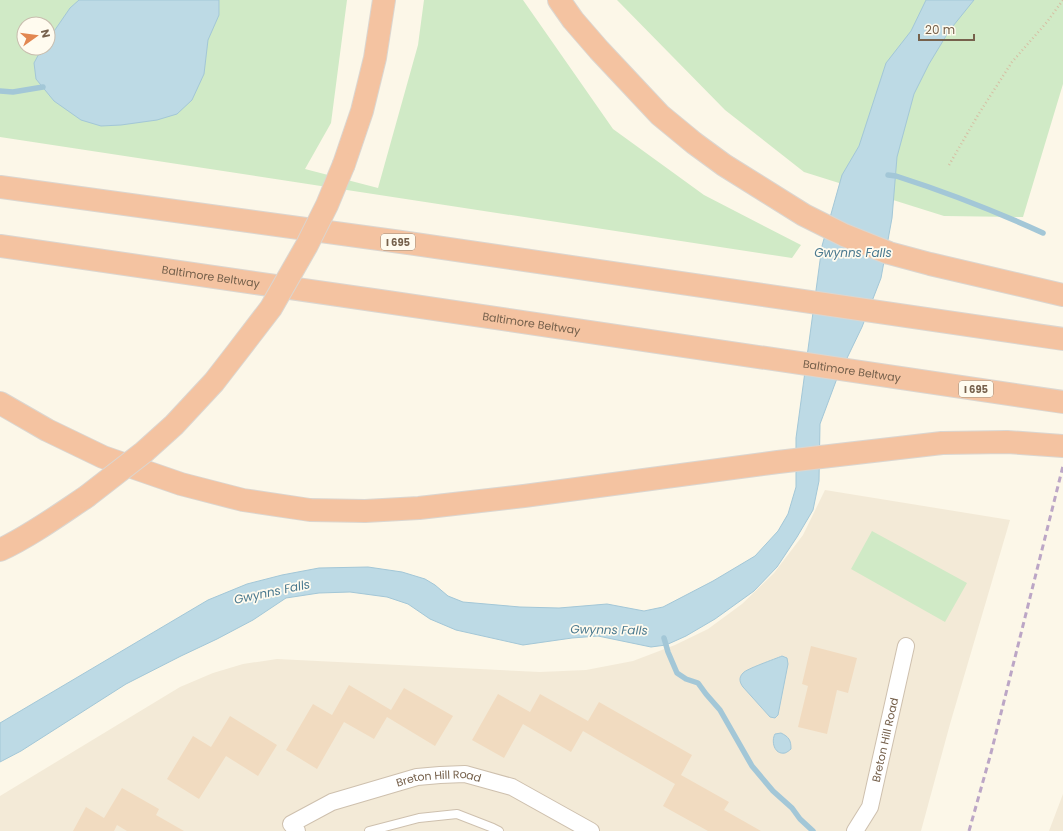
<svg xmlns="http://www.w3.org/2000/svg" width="1063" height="831" viewBox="0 0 1063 831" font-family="Poppins,sans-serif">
	<rect width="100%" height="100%" fill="#fcf7e8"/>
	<!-- residential -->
	<path fill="#f3ead7" d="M 825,490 L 1010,520 L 950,724 L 921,831 L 0,831 L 0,796 L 180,687 L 213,673 L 243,664 L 277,659 L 540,672 L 586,670 L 633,661 L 675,645 L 708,629 L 742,604 L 774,573 L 803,535 Z
		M 1063,794 L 1063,831 L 1049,831 Z"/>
	<!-- green -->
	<path fill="#d0eac6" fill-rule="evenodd" d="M 0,0 L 347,0 L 331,123 L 305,169 L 378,188 L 418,45 L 424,0 L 523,0 L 613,129 L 704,195 L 801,245 L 792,258 L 0,137 ZM 24,24 L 48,24 L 48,48 L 24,48 Z
		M 617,0 L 1063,0 L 1063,84 L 1023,217 L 944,216 L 804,172 L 725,110 Z
		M 872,531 L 967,583 L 945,622 L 851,569 Z"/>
	<!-- water -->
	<path fill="#bddae5" stroke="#a3c7d7" d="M 79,0 L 219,0 L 219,15 L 208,40 L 204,74 L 192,100 L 177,114 L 157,120 L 121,125 L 101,126 L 81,120 L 54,101 L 36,79 L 34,63 L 42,48 L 48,48 L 48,40 L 70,8 Z
		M 926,0 L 974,0 L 949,31 L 929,64 L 914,94 L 897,157 L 892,218 L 881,278 L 862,327 L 836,381 L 820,424 L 819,481 L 813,510 L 797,537 L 777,567 L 754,591 L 715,619 L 686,636 L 666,645 L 651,647 L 598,636 L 572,638 L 523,645 L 456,630 L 430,619 L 408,604 L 387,597 L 350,592 L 319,593 L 286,598 L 253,620 L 217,639 L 181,656 L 126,684 L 21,751 L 0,762 L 0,723 L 208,600 L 247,584 L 282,575 L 319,568 L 368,567 L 402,572 L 425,579 L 435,585 L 448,596 L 463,602 L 520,607 L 559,608 L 607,604 L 644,611 L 663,607 L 713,581 L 755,556 L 778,531 L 788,514 L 796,487 L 796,438 L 822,246 L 842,175 L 859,146 L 886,63 L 911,31 Z
		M 782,656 L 787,658 L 788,664 L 778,715 L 775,718 L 770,717 L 743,687 C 740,683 738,678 743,673 C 746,669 775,659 782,656 Z
		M 781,733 C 789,737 791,740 791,749 C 790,750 786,753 785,753 C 774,755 771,741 775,734 Z"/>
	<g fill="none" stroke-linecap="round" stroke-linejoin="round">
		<!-- stream -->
		<path stroke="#a3c7d7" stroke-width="5.5" d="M 0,91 L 13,92 L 43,87
			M 888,175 L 896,176 C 946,192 995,211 1043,233
			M 664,638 L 668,652 L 677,673 L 686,679 L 698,683 L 706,694 L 720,710 L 752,766 L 773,791 L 792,808 L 800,819 L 813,831"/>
	</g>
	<!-- building -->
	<path fill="#f1dbc0" d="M 811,646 L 857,658 L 848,693 L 837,690 L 827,734 L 798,727 L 808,686 L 802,684 Z
		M 349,685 L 391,710 L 404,688 L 453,716 L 435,746 L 387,717 L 374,739 L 344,722 L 317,769 L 286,750 L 313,704 L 332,715 Z
		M 498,694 L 530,712 L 540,694 L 588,721 L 599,702 L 692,755 L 681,775 L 729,802 L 724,810 L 761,831 L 708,831 L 663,806 L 675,784 L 583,731 L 571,752 L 523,724 L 504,758 L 472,740 Z
		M 230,716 L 277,745 L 258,776 L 226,756 L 199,799 L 167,779 L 193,736 L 211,747 Z
		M 122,788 L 159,809 L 156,815 L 184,831 L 127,831 L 117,825 L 114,831 L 73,831 L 86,807 L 104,818 Z"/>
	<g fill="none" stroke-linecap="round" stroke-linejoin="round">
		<defs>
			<path id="lane" d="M 369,831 L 419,818 L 457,814 L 493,828 L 499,831"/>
			<g id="street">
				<path id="s1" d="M 297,831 L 291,824 L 332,802 L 417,777 L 440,775 L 465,774 L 512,787 L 591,831"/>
				<path id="s2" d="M 855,831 L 870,807 L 906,646"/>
			</g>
			<g id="highway">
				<path d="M 559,0 L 573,20 L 599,50 L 660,115 L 694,143 L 724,165 L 804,215 L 844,235 L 889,253 L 930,264 L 1063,295"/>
				<path d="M 344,164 L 362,111 L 375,58 L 384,0"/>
				<path d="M 0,187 L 401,242 L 1063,339"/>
				<path id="s3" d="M 0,246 L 387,302 L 1063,402"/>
				<path d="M 0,403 L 47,430 L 103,457 L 181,484 L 243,500 L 310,510 L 365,511 L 419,508 L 524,496 L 778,462 L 942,443 L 1007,442 L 1063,446"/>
				<path d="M 0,550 C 30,536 59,515 86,497"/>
			</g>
		</defs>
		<!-- lane casing -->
		<use href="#lane" stroke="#cec0ae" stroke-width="10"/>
		<!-- street casing -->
		<use href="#street" stroke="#cec0ae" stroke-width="18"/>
		<!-- highway casing -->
		<use href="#highway" stroke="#dbd6d0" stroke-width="24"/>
		<!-- path -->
		<path stroke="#d6bea3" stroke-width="2.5" stroke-dasharray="1 3" stroke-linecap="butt" d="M 949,165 L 978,115 L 1012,62 L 1047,22 L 1063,0"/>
		<!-- lane -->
		<use href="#lane" stroke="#fff" stroke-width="8"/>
		<!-- street -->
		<use href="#street" stroke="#fff" stroke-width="16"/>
		<!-- highway -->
		<use href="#highway" stroke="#f4c3a1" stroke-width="22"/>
		<!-- rail -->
		<path stroke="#bca6c6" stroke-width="3" stroke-dasharray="6 4" stroke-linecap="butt" d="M 969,831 L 991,753 L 1063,466"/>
		<defs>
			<path id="highway-bridge" d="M 86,497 L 144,452 L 174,425 L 214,382 L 238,351 L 271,308 L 307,245 L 327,205 L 344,164"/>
		</defs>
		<!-- highway-bridge casing -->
		<use href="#highway-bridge" stroke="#dbd6d0" stroke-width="24" stroke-linecap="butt"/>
		<!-- highway-bridge -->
		<use href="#highway-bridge" stroke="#f4c3a1" stroke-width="22"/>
	</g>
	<g text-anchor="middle" stroke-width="3.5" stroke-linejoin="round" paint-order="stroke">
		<!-- shield labels -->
		<g fill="#fffbef" stroke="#9f8f7d" stroke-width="1">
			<rect x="381" y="234" width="34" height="16" rx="3"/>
			<rect x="959" y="381" width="34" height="16" rx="3"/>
		</g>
		<g font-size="10" font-weight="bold" fill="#76614c">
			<text x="398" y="246">I 695</text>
			<text x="976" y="393">I 695</text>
		</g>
		<!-- street labels -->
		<g font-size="11" fill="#76614c" stroke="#fffbef">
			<text dy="4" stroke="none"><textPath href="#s3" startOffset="213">Baltimore Beltway</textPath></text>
			<text dy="4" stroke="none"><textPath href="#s3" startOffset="537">Baltimore Beltway</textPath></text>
			<text dy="4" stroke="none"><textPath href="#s3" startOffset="861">Baltimore Beltway</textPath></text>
			<text dy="4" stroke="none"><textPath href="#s2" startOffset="97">Breton Hill Road</textPath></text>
			<text dy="4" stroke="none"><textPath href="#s1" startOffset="166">Breton Hill Road</textPath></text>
		</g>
		<!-- water labels -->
		<g font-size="12" font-style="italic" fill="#4a798f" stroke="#fffbef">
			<text x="853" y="257">Gwynns Falls</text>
			<text transform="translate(272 592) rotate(-12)" y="4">Gwynns Falls</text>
			<text transform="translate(609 630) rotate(1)" y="4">Gwynns Falls</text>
		</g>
	</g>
	<!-- north arrow -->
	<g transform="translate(36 36) rotate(76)"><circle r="19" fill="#fffbef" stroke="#c8bdae"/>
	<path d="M0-3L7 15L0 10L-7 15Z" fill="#e28751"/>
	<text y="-6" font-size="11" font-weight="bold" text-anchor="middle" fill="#76614c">N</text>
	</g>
	<!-- scale -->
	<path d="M919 34v6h55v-6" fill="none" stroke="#76614c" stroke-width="2"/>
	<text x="925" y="34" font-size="12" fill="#76614c" stroke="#fffbef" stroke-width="3" paint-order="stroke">20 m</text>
</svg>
